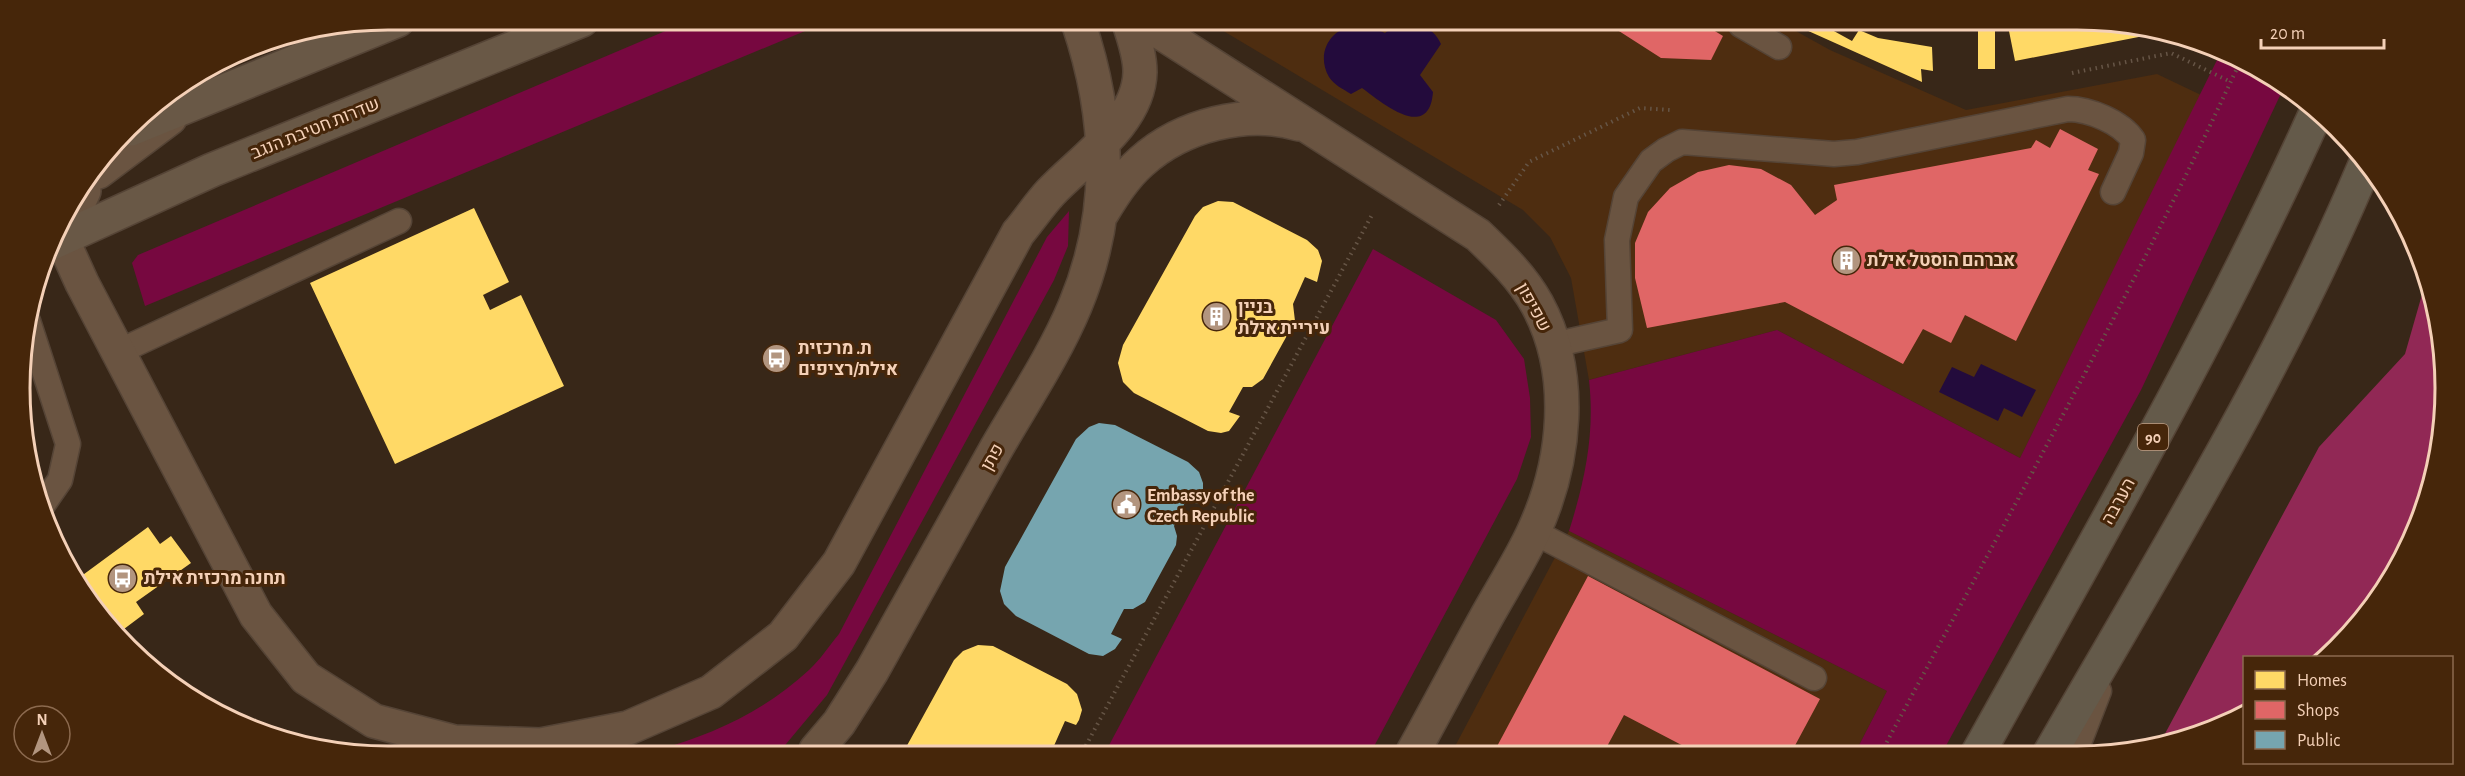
<svg xmlns="http://www.w3.org/2000/svg" width="2465" height="776" viewBox="0 0 2465 776" font-family="'Alegreya Sans',Heebo,sans-serif">
	<rect width="100%" height="100%" fill="#382718"/>
	<!-- built -->
	<path fill="#4e2d10" d="M 1210,23 L 1785,25 L 1830,50 L 1966,110 L 2157,74 L 2201,95 L 2020,458 L 1777,330 L 1589,380 L 1571,278 L 1550,237 L 1523,210 Z
		M 1569,531 L 1887,691 L 1855,753 L 1452,752 Z"/>
	<!-- green -->
	<path fill="#770840" d="M 689,21 L 829,21 L 145,306 L 132,263 L 138,255 Z
		M 2219,56 L 2285,85 L 2141,390 L 1942,753 L 1855,753 L 1887,691 L 1569,531 C 1585,480 1595,434 1589,380 L 1777,330 L 2020,458 Z
		M 1069,211 L 1068,246 L 1054,280 L 827,695 L 781,750 L 657,750 C 713,735 766,710 809,670 C 820,660 829,646 839,634 L 1047,237 Z
		M 1373,249 L 1496,320 L 1524,359 L 1530,398 L 1531,437 L 1517,479 L 1371,752 L 1106,751 Z"/>
	<!-- forest -->
	<path fill="#912855" d="M 2425,284 L 2438,316 L 2438,460 L 2396,572 L 2337,649 L 2325,657 L 2244,658 L 2244,715 L 2160,743 L 2319,447 L 2405,354 Z"/>
	<!-- water -->
	<path fill="#230b3c" d="M 1397,24 C 1416,24 1432,24 1441,44 L 1420,75 L 1433,92 C 1429,143 1381,102 1362,88 L 1351,94 C 1343,89 1334,85 1329,77 C 1314,51 1334,23 1362,26 C 1370,26 1378,30 1385,33 Z
		M 1981,364 L 2036,390 L 2022,417 L 2004,408 L 1998,421 L 1939,392 L 1952,367 L 1974,377 Z"/>
	<!-- homes -->
	<path fill="#ffd966" d="M 1795,25 L 1823,25 L 1852,41 L 1859,30 L 1878,38 L 1932,47 L 1933,71 L 1921,69 L 1922,82 Z
		M 1978,26 L 1995,26 L 1995,69 L 1978,69 Z
		M 2008,26 L 2149,27 L 2153,28 L 2154,34 L 2015,61 Z
		M 1218,201 L 1233,202 L 1307,240 L 1318,250 L 1322,261 L 1317,282 L 1305,277 L 1293,304 L 1295,321 L 1263,379 L 1252,387 L 1243,387 L 1229,412 L 1240,416 L 1229,431 L 1221,433 L 1208,431 L 1134,393 L 1123,382 L 1118,363 L 1123,345 L 1195,216 L 1203,207 Z
		M 474,208 L 509,282 L 483,295 L 490,310 L 521,295 L 564,386 L 395,464 L 310,283 Z
		M 148,527 L 160,544 L 171,536 L 191,563 L 136,602 L 144,614 L 120,632 L 82,593 L 76,580 Z
		M 978,645 L 993,646 L 1067,684 L 1077,694 L 1082,710 L 1079,720 L 1076,725 L 1065,721 L 1053,748 L 1054,751 L 904,751 L 954,660 L 963,651 Z"/>
	<!-- shops -->
	<path fill="#e06666" d="M 1608,24 L 1705,25 L 1723,36 L 1711,60 L 1661,58 Z
		M 2060,129 L 2098,149 L 2088,170 L 2099,174 L 2016,341 L 1965,315 L 1951,343 L 1923,329 L 1903,364 L 1785,302 L 1647,328 L 1635,278 L 1635,243 L 1648,212 L 1670,188 L 1698,172 L 1729,165 L 1761,169 L 1791,185 L 1815,215 L 1837,200 L 1834,185 L 2031,148 L 2036,140 L 2050,148 Z
		M 1588,576 L 1820,699 L 1791,753 L 1695,752 L 1624,715 L 1604,752 L 1494,752 Z"/>
	<!-- public -->
	<path fill="#76a5af" d="M 1099,423 L 1115,425 L 1188,462 L 1199,472 L 1203,483 L 1203,494 L 1198,504 L 1186,500 L 1174,526 L 1177,536 L 1176,545 L 1145,602 L 1133,609 L 1124,609 L 1111,634 L 1122,639 L 1115,649 L 1103,656 L 1089,654 L 1016,616 L 1004,604 L 1000,591 L 1005,567 L 1076,439 L 1089,427 Z"/>
	<g fill="none" stroke-linecap="round" stroke-linejoin="round">
		<defs>
			<path id="service" d="M 1741,25 L 1779,47
				M 28,321 L 68,444 L 60,480 L 42,506
				M 1553,345 L 1620,330 L 1617,240 L 1626,197 L 1651,161 L 1666,150 L 1682,142 L 1834,154 L 1857,152 L 2068,109 C 2089,109 2121,122 2133,140 L 2131,153 L 2113,192
				M 118,352 L 399,221
				M 1534,532 L 1814,678
				M 2075,753 L 2099,691"/>
			<path id="minor" d="M 1146,23 L 1478,235 C 1500,256 1522,277 1537,304 C 1575,374 1566,462 1533,533 C 1520,561 1502,589 1487,616 C 1462,661 1438,707 1413,752
				M 98,172 L 170,118
				M 84,191 L 62,239 L 82,283 L 256,615 L 306,678 L 374,721 L 454,742 L 541,745 L 628,728 L 711,692 L 783,636 L 839,563 L 1018,233 C 1029,220 1039,205 1050,193 C 1081,160 1139,123 1140,72 C 1140,55 1134,39 1129,23
				M 1102,213 C 1113,195 1125,176 1141,162 C 1182,125 1246,109 1299,124
				M 816,750 L 839,723 L 872,671 C 914,597 955,523 996,449 C 1023,402 1054,356 1075,306 C 1114,213 1110,116 1078,22"/>
			<path id="secondary" d="M 131,129 L 398,20
				M 52,243 L 212,170 L 582,20"/>
			<path id="trunk" d="M 1978,753 C 2095,543 2216,334 2315,115
				M 2050,753 C 2161,560 2278,371 2365,165"/>
		</defs>
		<!-- service casing -->
		<use href="#service" stroke="#554436" stroke-width="27"/>
		<!-- minor casing -->
		<use href="#minor" stroke="#554436" stroke-width="36"/>
		<!-- secondary casing -->
		<use href="#secondary" stroke="#554436" stroke-width="36"/>
		<!-- trunk casing -->
		<use href="#trunk" stroke="#554436" stroke-width="36"/>
		<!-- path -->
		<path stroke="#665546" stroke-width="4" stroke-dasharray="1.5 4.5" stroke-linecap="butt" d="M 2072,73 L 2171,53 L 2231,82
			M 1499,205 L 1529,162 L 1640,108 L 1670,110
			M 1083,751 L 1373,213
			M 1881,753 C 2003,525 2130,299 2239,64"/>
		<!-- service -->
		<use href="#service" stroke="#6a5441" stroke-width="24"/>
		<!-- minor -->
		<use href="#minor" stroke="#6a5441" stroke-width="33"/>
		<!-- secondary -->
		<use href="#secondary" stroke="#695846" stroke-width="33"/>
		<!-- trunk -->
		<use href="#trunk" stroke="#645a4a" stroke-width="33"/>
	</g>
	<!-- icons -->
	<defs>
		<symbol id="building-disc" viewBox="-11 -11 22 22"><circle r="9.5" fill="#b2957f" stroke="#46260a"/><path d="M-4-6H4V6H1V3H-1V6H-4ZM-2.5-4.3h1.7v1.8h-1.7ZM.8-4.3h1.7v1.8H.8ZM-2.5-1h1.7V.8h-1.7ZM.8-1h1.7V.8H.8Z" fill="#fff"/></symbol>
		<symbol id="bus-disc" viewBox="-11 -11 22 22"><circle r="9.5" fill="#b2957f" stroke="#46260a"/><path d="M-5-6H5V4H4V6H2V4H-2V6H-4V4H-5ZM-3.5-4V0h7V-4ZM-3.5 1.2v1.5H-2V1.2ZM2 1.2v1.5H3.5V1.2Z" fill="#fff"/></symbol>
		<symbol id="civic-disc" viewBox="-11 -11 22 22"><circle r="9.5" fill="#b2957f" stroke="#46260a"/><path d="M-.6-6.5H3V-4.5H.6V-3L4-1V1h2V6H-6V1h2V-1L-.6-3ZM-1.2 2.5V6h2.4V2.5Z" fill="#fff"/></symbol>
	</defs>
	<g fill-rule="evenodd">
		<use href="#building-disc" x="1830" y="244" width="33" height="33"/>
		<use href="#building-disc" x="1200" y="300" width="33" height="33"/>
		<use href="#bus-disc" x="760" y="342" width="33" height="33"/>
		<use href="#civic-disc" x="1110" y="488" width="33" height="33"/>
		<use href="#bus-disc" x="106" y="562" width="33" height="33"/>
	</g>
	<g text-anchor="middle" stroke-width="6" stroke-linejoin="round" paint-order="stroke">
		<!-- shield labels -->
		<rect fill="#46260a" stroke="#c09d83" stroke-width="1.5" x="2138" y="424" width="30" height="26" rx="4.5"/>
		<g font-size="16" font-weight="bold" fill="#f4d0b7">
			<text x="2153" y="443">90</text>
		</g>
		<!-- street labels -->
		<g font-size="18" fill="#f4d0b7" stroke="#46260a">
			<text transform="translate(315 128) rotate(-22)" y="6">שדרות חטיבת הנגב</text>
			<text transform="translate(1534 307) rotate(61)" y="6">שפיפון</text>
			<text transform="translate(992 457) rotate(-61)" y="6">פתן</text>
			<text transform="translate(2118 501) rotate(-61)" y="6">הערבה</text>
		</g>
		<!-- poi labels -->
		<g font-size="18" font-weight="bold" fill="#f4d0b7" stroke="#46260a" text-anchor="start">
			<text x="1867" y="266">אברהם הוסטל אילת</text>
			<text x="1238" y="313">בניין<tspan x="1238" dy="21">עיריית אילת</tspan></text>
			<text x="798" y="354">ת. מרכזית<tspan x="798" dy="21">אילת/רציפים</tspan></text>
			<text x="1147" y="501">Embassy of the<tspan x="1147" dy="21">Czech Republic</tspan></text>
			<text x="144" y="584">תחנה מרכזית אילת</text>
		</g>
	</g>
	<!-- crop -->
	<path d="M0 0H2465V776H0ZM388 30H2077A358 358 0 0 1 2435 388V388A358 358 0 0 1 2077 746H388A358 358 0 0 1 30 388V388A358 358 0 0 1 388 30Z" fill="#46260a" fill-rule="evenodd"/>
	<path fill="none" stroke="#f4d0b7" stroke-width="3" d="M388 30H2077A358 358 0 0 1 2435 388V388A358 358 0 0 1 2077 746H388A358 358 0 0 1 30 388V388A358 358 0 0 1 388 30Z"/>
	<!-- legend -->
	<rect x="2243" y="656" width="210" height="108" fill="#46260a" stroke="#8c6a4f" stroke-width="1.5"/>
	<rect x="2255" y="671" width="30" height="18" fill="#ffd966" stroke="#8c6a4f" stroke-width="1.5"/>
	<text x="2297" y="686" font-size="18" fill="#f4d0b7">Homes</text>
	<rect x="2255" y="701" width="30" height="18" fill="#e06666" stroke="#8c6a4f" stroke-width="1.5"/>
	<text x="2297" y="716" font-size="18" fill="#f4d0b7">Shops</text>
	<rect x="2255" y="731" width="30" height="18" fill="#76a5af" stroke="#8c6a4f" stroke-width="1.5"/>
	<text x="2297" y="746" font-size="18" fill="#f4d0b7">Public</text>
	<!-- north arrow -->
	<g transform="translate(42 734)"><circle r="28" fill="#46260a" stroke="#8c6a4f" stroke-width="1.5"/>
	<path d="M0-4.5L10 22L0 15L-10 22Z" fill="#b2957f"/>
	<text y="-9" font-size="16" font-weight="bold" text-anchor="middle" fill="#f4d0b7">N</text>
	</g>
	<!-- scale -->
	<path d="M2261 39v9h123v-9" fill="none" stroke="#f4d0b7" stroke-width="3"/>
	<text x="2270" y="39" font-size="18" fill="#f4d0b7" stroke="#46260a" stroke-width="4.5" paint-order="stroke">20 m</text>
</svg>
